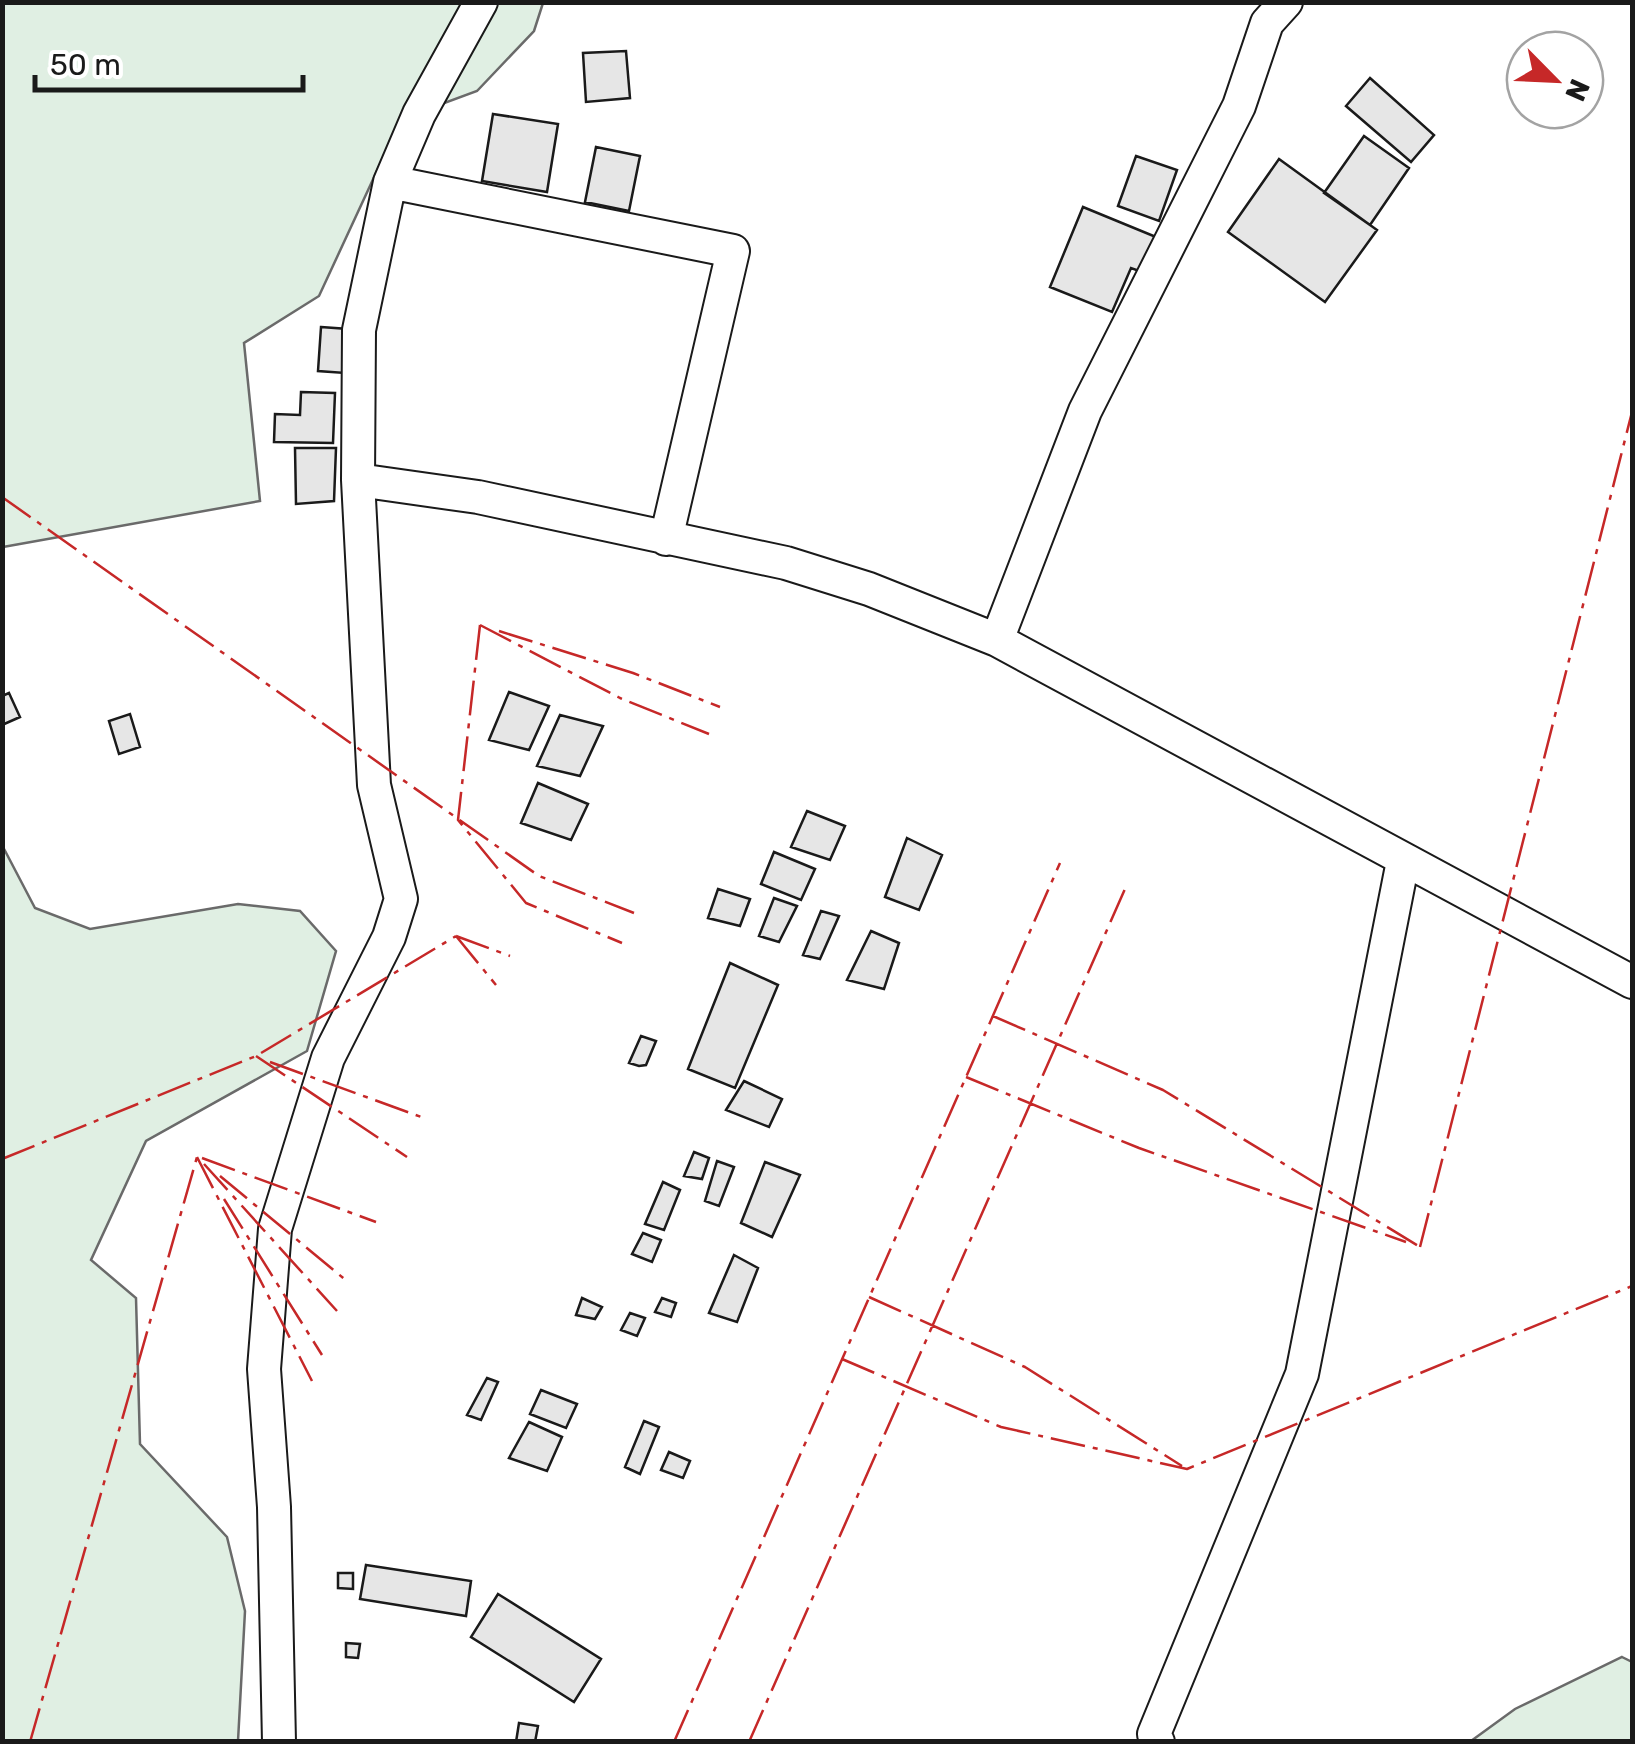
<svg xmlns="http://www.w3.org/2000/svg" width="1635" height="1744" viewBox="0 0 1635 1744" font-family="Rubik,sans-serif">
	<rect width="100%" height="100%" fill="#fff"/>
	<!-- green -->
	<path fill="#e0efe3" stroke="#6a6a6a" stroke-width="2.5" d="M 3,3 L 543,3 L 534,31 L 477,91 L 401,119 L 319,296 L 244,343 L 260,501 L 3,547 Z
		M 2,845 L 35,908 L 90,929 L 238,904 L 300,911 L 336,951 L 307,1051 L 146,1141 L 91,1260 L 136,1298 L 140,1444 L 227,1537 L 245,1611 L 238,1741 L 3,1741 Z
		M 1622,1657 L 1632,1662 L 1632,1741 L 1471,1741 L 1515,1709 Z"/>
	<!-- building -->
	<path fill="#e6e6e6" stroke="#1a1a1a" stroke-width="2.5" d="M 626,51 L 630,98 L 586,102 L 583,53 Z
		M 1370,78 L 1434,135 L 1411,162 L 1346,106 Z
		M 493,114 L 558,124 L 547,192 L 482,181 Z
		M 1364,136 L 1409,168 L 1370,225 L 1324,193 Z
		M 596,147 L 640,156 L 629,211 L 585,202 Z
		M 1136,156 L 1177,170 L 1159,221 L 1118,206 Z
		M 1279,159 L 1377,230 L 1325,302 L 1228,232 Z
		M 1083,207 L 1156,237 L 1142,272 L 1131,268 L 1112,312 L 1050,287 Z
		M 321,327 L 348,329 L 345,373 L 318,371 Z
		M 301,392 L 335,393 L 333,443 L 274,442 L 275,414 L 300,415 Z
		M 295,448 L 336,448 L 334,501 L 296,504 Z
		M 509,692 L 549,706 L 529,750 L 489,740 Z
		M 9,693 L 20,717 L 2,725 L 2,696 Z
		M 130,714 L 140,747 L 119,754 L 109,721 Z
		M 560,715 L 603,726 L 580,776 L 537,766 Z
		M 538,783 L 588,804 L 571,840 L 521,823 Z
		M 807,811 L 845,826 L 830,860 L 791,847 Z
		M 907,838 L 942,855 L 919,910 L 885,897 Z
		M 774,852 L 815,869 L 801,900 L 761,884 Z
		M 718,889 L 750,899 L 740,926 L 708,918 Z
		M 774,898 L 797,906 L 779,942 L 759,936 Z
		M 821,911 L 839,916 L 820,959 L 803,955 Z
		M 871,931 L 899,943 L 884,989 L 847,980 Z
		M 730,963 L 778,985 L 735,1088 L 688,1069 Z
		M 641,1036 L 656,1041 L 646,1065 L 639,1066 L 629,1063 Z
		M 744,1081 L 782,1099 L 769,1127 L 726,1110 Z
		M 694,1152 L 709,1158 L 702,1179 L 684,1176 Z
		M 717,1161 L 734,1167 L 719,1206 L 705,1201 Z
		M 765,1162 L 800,1175 L 772,1237 L 741,1223 Z
		M 663,1182 L 680,1190 L 664,1230 L 645,1224 Z
		M 643,1233 L 661,1240 L 652,1262 L 632,1254 Z
		M 734,1255 L 758,1268 L 737,1322 L 709,1313 Z
		M 582,1298 L 602,1307 L 595,1319 L 576,1315 Z
		M 662,1298 L 676,1303 L 671,1317 L 655,1312 Z
		M 630,1313 L 645,1318 L 637,1336 L 621,1330 Z
		M 487,1378 L 498,1382 L 481,1420 L 467,1415 Z
		M 541,1390 L 577,1404 L 566,1428 L 530,1414 Z
		M 644,1421 L 659,1427 L 640,1474 L 625,1467 Z
		M 529,1422 L 562,1437 L 547,1471 L 509,1458 Z
		M 669,1452 L 690,1461 L 683,1478 L 661,1470 Z
		M 366,1565 L 471,1581 L 466,1616 L 360,1599 Z
		M 338,1573 L 353,1573 L 353,1589 L 338,1588 Z
		M 498,1594 L 601,1659 L 574,1702 L 471,1637 Z
		M 346,1643 L 360,1644 L 358,1658 L 346,1657 Z
		M 519,1723 L 538,1726 L 535,1742 L 516,1742 Z"/>
	<g fill="none" stroke-linecap="round" stroke-linejoin="round">
		<defs>
			<path id="street" d="M 390,182 L 733,251 L 666,539
				M 358,480 L 478,497 L 786,563 L 869,589 L 997,640 L 1632,982
				M 997,640 L 1085,411 L 1239,106 L 1267,23 L 1286,2
				M 279,1742 L 274,1507 L 264,1369 L 275,1229 L 328,1058 L 389,937 L 401,899 L 374,785 L 358,480 L 359,330 L 390,182 L 419,114 L 481,2
				M 1158,1742 L 1154,1734 L 1302,1374 L 1403,861"/>
		</defs>
		<!-- street casing -->
		<use href="#street" stroke="#1a1a1a" stroke-width="36"/>
		<!-- street -->
		<use href="#street" stroke="#fff" stroke-width="32"/>
		<!-- power -->
		<path stroke="#c62828" stroke-width="2.5" stroke-dasharray="35 8 5 8" stroke-linecap="butt" d="M 2,497 L 539,876 L 634,913
			M 480,625 L 458,820 L 526,903 L 622,943
			M 480,625 L 620,698 L 709,734
			M 499,631 L 633,673 L 720,707
			M 456,936 L 496,985
			M 456,936 L 510,956
			M 993,1016 L 1163,1090 L 1420,1247
			M 256,1056 L 407,1157
			M 270,1062 L 424,1118
			M 966,1077 L 1139,1148 L 1406,1242
			M 197,1157 L 312,1381
			M 202,1158 L 376,1222
			M 2,1159 L 256,1056 L 456,936
			M 204,1164 L 337,1311
			M 220,1176 L 348,1282
			M 224,1199 L 322,1355
			M 1420,1247 L 1632,412
			M 869,1297 L 1025,1367 L 1182,1466
			M 842,1359 L 1001,1427 L 1187,1469 L 1632,1286
			M 30,1742 L 197,1157
			M 674,1742 L 1060,863
			M 749,1742 L 1125,889"/>
	</g>
	<!-- border -->
	<rect width="1635" height="1744" fill="none" stroke="#1a1a1a" stroke-width="10"/>
	<!-- north arrow -->
	<g transform="translate(1555 80) rotate(114)"><circle r="48" fill="#ffffff" stroke="#a3a3a3" stroke-width="2.5"/>
	<path d="M0-8L18 38L0 25L-18 38Z" fill="#c62828"/>
	<text y="-15" font-size="28" font-weight="bold" text-anchor="middle" fill="#1a1a1a">N</text>
	</g>
	<!-- scale -->
	<path d="M35 75v15h268v-15" fill="none" stroke="#1a1a1a" stroke-width="5"/>
	<text x="50" y="75" font-size="30" fill="#1a1a1a" stroke="#ffffff" stroke-width="8" paint-order="stroke">50 m</text>
</svg>
